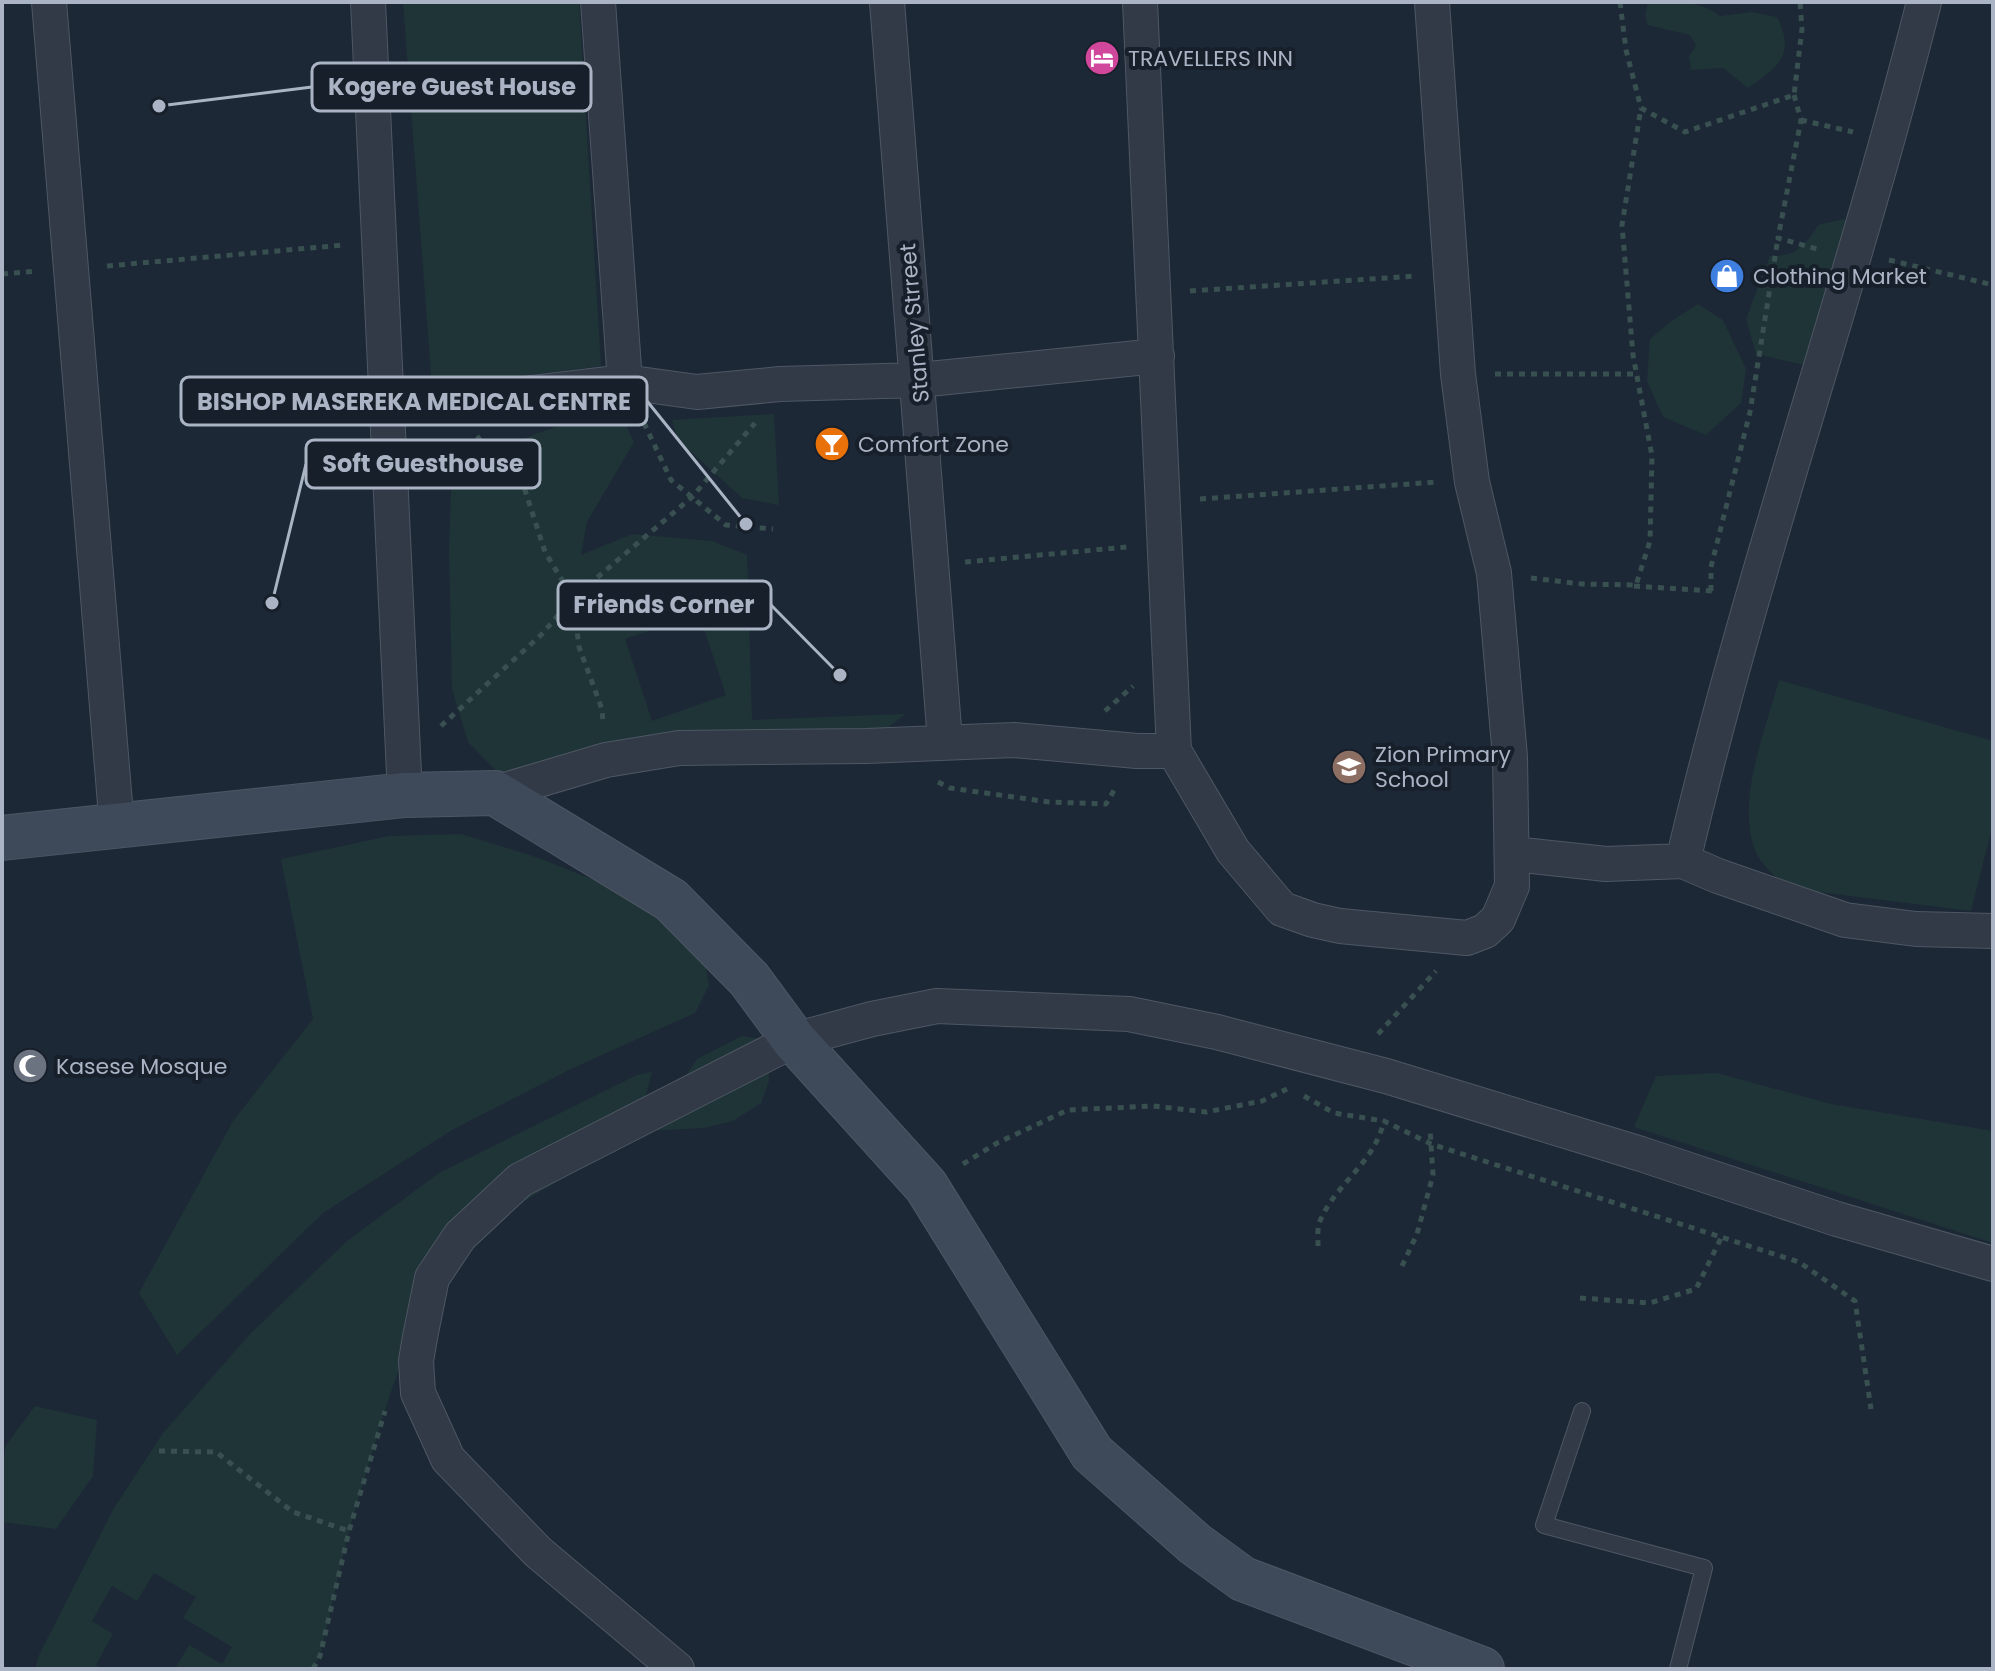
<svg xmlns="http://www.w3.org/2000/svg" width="1995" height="1671" viewBox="0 0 1995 1671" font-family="Poppins,sans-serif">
	<rect width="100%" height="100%" fill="#1d2836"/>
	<!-- green -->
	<path fill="#1f3437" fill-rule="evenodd" d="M 403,2 L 579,2 L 601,366 L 432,387 Z
		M 1648,2 C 1674,2 1701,0 1720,16 L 1752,12 L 1777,17 C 1796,54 1779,67 1748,88 L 1723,68 L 1691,70 L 1689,56 L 1696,46 L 1690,35 L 1648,25 L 1645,16 Z
		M 1844,219 L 1865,229 L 1808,366 L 1756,354 L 1746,319 L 1770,256 C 1794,257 1806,246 1818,225 Z
		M 1698,304 L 1723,320 L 1746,369 L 1741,403 L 1706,435 L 1663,417 L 1647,381 L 1650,339 L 1673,320 Z
		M 774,414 L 779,505 L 742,498 L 678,440 L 672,420 Z
		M 621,415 L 634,442 L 587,522 L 581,555 L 632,534 L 712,541 L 747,555 L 752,720 L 905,714 L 878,736 L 507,782 L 468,742 L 452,689 L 449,549 L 451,490 C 478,464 511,441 547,430 C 570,422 597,420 621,415 ZM 699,614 L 726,695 L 652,721 L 625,639 Z
		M 1779,680 L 1993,741 L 1993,824 L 1971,911 L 1786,888 C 1778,879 1768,870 1761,861 C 1730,814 1766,729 1779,680 Z
		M 461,834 L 539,858 L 619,890 L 701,941 L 709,985 L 695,1013 L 571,1069 L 452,1130 L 323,1213 L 177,1355 L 139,1293 L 233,1121 L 313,1019 L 281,859 L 389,836 Z
		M 742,1036 L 768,1040 L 769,1081 L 761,1103 L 733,1121 L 704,1128 L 648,1131 L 697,1059 Z
		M 652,1072 L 640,1118 L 577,1170 L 499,1216 L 434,1265 L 384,1413 L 349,1531 L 320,1656 L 313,1669 L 175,1669 L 189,1645 L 222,1664 L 232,1647 L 183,1618 L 196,1597 L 154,1573 L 137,1601 L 112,1586 L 92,1621 L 113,1634 L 96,1665 L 102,1669 L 35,1669 L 39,1655 L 114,1508 L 163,1433 L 251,1333 L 347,1241 L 439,1173 L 637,1075 Z
		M 1717,1073 L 1831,1104 L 1993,1131 L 1993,1243 L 1634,1127 L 1656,1076 Z
		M 35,1406 L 97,1420 L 93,1476 L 56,1529 L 2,1522 L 2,1472 L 6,1445 Z"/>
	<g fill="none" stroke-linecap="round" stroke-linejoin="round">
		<defs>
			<path id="lane" d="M 1582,1411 L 1544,1525 L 1704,1568 L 1678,1669"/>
			<path id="street" d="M 49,2 L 117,828
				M 368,2 L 405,795
				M 887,2 L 945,741
				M 1140,2 L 1174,751 L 1233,851 L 1282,909 L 1313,920 L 1340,926 L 1467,938 L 1485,931 L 1498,919 L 1512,886 L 1510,757 L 1494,573 L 1472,482 L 1458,374 L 1432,2
				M 625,382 L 697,392 L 780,384 L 919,380 L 1157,356
				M 388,410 L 625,382 L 598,2
				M 495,793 L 606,760 L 679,748 L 866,746 L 1014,740 L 1137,751 L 1174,751
				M 1513,854 L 1606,864 L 1683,861 L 1718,876 L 1845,920 L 1916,929 L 1993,931
				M 1683,861 C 1751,571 1851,291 1924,2
				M 677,1669 L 538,1552 L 448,1459 L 418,1393 L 416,1361 L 420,1337 L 432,1278 L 460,1236 L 520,1180 L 794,1040 L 872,1019 L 937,1006 L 1129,1014 L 1217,1032 L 1386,1076 L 1641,1154 L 1837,1219 L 1993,1264"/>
			<path id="secondary" d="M 2,838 L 405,795 L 495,793 L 671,900 L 749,979 L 794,1040 L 926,1186 L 1092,1453 L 1195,1544 L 1243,1579 L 1482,1669"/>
		</defs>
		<!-- lane casing -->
		<use href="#lane" stroke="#4e5764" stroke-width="18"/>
		<!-- street casing -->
		<use href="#street" stroke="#4e5764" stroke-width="36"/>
		<!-- secondary casing -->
		<use href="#secondary" stroke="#4e5764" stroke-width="46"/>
		<!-- path -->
		<path stroke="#395051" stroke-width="5" stroke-dasharray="6 6" stroke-linecap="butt" d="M 1620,2 L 1626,50 L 1641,108 L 1685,132 L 1794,95 L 1802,29 L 1800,2
			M 1794,95 L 1801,120 L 1778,238 L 1817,249
			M 1801,120 L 1853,132
			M 1889,260 L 1993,285
			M 107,266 L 344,245
			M 2,274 L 37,271
			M 1190,291 L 1416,276
			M 1495,374 L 1637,374
			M 644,423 L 671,480 L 726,525 L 773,529
			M 477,436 L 488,450 L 522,481 L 545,552 L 573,598 L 579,647 L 602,709 L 603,723
			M 1200,499 L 1437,482
			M 965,562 L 1127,547
			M 1531,578 L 1582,584 L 1636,585 L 1650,541 L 1652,456 L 1633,355 L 1622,225 L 1641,108
			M 1634,586 L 1712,591
			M 1711,591 L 1711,567 L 1750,412 L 1778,238
			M 1105,711 L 1133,686
			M 441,726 L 541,635 L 573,598 L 692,497 L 755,423
			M 938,782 L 950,788 L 1049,802 L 1106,804 L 1116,787
			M 1378,1034 L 1436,971
			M 1304,1096 L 1334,1113 L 1384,1121 L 1431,1144 L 1799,1262 L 1855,1301 L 1871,1409
			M 963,1164 L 997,1143 L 1068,1110 L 1153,1106 L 1206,1112 L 1262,1101 L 1287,1089
			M 1318,1246 C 1318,1238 1317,1228 1320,1221 C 1336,1183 1374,1164 1384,1121
			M 1402,1266 L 1417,1234 L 1433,1175 L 1430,1129
			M 1580,1298 L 1650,1303 L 1696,1289 L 1722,1236
			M 159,1451 L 216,1452 L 293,1512 L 349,1531
			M 313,1669 L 320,1656 L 349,1531 L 385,1411"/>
		<!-- lane -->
		<use href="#lane" stroke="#313a46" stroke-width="16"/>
		<!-- street -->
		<use href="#street" stroke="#313a46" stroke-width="34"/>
		<!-- secondary -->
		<use href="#secondary" stroke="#3e495a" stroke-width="44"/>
	</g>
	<!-- icons -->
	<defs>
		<symbol id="hotel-disc" viewBox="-11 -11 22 22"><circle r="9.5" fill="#d1479c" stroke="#171f2a"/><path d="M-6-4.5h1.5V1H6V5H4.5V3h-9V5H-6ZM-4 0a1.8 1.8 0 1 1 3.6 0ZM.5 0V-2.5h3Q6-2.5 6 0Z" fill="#fff"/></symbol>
		<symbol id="shop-disc" viewBox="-11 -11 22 22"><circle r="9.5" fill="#3f7fe0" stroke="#171f2a"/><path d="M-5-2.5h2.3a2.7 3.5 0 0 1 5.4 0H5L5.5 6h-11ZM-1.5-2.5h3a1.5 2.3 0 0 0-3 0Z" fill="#fff"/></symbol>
		<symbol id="bar-disc" viewBox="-11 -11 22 22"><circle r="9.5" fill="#e8710a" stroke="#171f2a"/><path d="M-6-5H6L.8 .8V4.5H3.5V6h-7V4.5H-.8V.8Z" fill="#fff"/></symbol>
		<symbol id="school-disc" viewBox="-11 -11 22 22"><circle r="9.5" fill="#8d6e63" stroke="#171f2a"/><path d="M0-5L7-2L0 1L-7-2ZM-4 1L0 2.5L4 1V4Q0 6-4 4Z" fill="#fff"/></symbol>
		<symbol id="mosque-disc" viewBox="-11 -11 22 22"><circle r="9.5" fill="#6b7280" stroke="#171f2a"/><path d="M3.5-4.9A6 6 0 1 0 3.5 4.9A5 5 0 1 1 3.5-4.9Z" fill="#fff"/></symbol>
	</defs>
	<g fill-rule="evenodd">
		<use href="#hotel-disc" x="1082" y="38" width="40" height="40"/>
		<use href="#shop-disc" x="1707" y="256" width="40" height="40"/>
		<use href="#bar-disc" x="812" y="424" width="40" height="40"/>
		<use href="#school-disc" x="1329" y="747" width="40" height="40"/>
		<use href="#mosque-disc" x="10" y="1046" width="40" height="40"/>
	</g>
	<g text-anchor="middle" stroke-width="8" stroke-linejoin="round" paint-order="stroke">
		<!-- poi labels -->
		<g font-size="22" fill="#aab4c4" stroke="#171f2a" text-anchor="start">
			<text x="1128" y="66">TRAVELLERS INN</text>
			<text x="1753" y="284">Clothing Market</text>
			<text x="858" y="452">Comfort Zone</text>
			<text x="1375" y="762">Zion Primary<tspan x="1375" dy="25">School</tspan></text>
			<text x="56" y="1074">Kasese Mosque</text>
		</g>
		<!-- street labels -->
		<g font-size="22" fill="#aab4c4" stroke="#171f2a">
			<text transform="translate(914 323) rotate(-95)" y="8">Stanley Strreet</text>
		</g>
	</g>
	<!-- callouts -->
	<path fill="none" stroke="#aab4c4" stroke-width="3" d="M159 106L312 87M746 524L647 401M272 603L306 464M840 675L771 605"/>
	<g fill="#aab4c4" stroke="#171f2a" stroke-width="3">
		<circle cx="159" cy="106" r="8"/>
		<circle cx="746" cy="524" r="8"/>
		<circle cx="272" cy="603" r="8"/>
		<circle cx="840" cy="675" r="8"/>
	</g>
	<g fill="#171f2a" stroke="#aab4c4" stroke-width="3">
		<rect x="312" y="63" width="279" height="48" rx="8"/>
		<rect x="181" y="377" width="466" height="48" rx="8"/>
		<rect x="306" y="440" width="234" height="48" rx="8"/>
		<rect x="558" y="581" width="213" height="48" rx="8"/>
	</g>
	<g font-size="24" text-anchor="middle" font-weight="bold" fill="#aab4c4">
		<text x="452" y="95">Kogere Guest House</text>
		<text x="414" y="410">BISHOP MASEREKA MEDICAL CENTRE</text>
		<text x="423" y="472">Soft Guesthouse</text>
		<text x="664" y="613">Friends Corner</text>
	</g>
	<!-- border -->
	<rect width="1995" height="1671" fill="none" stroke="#aab4c4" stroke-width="8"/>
</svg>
